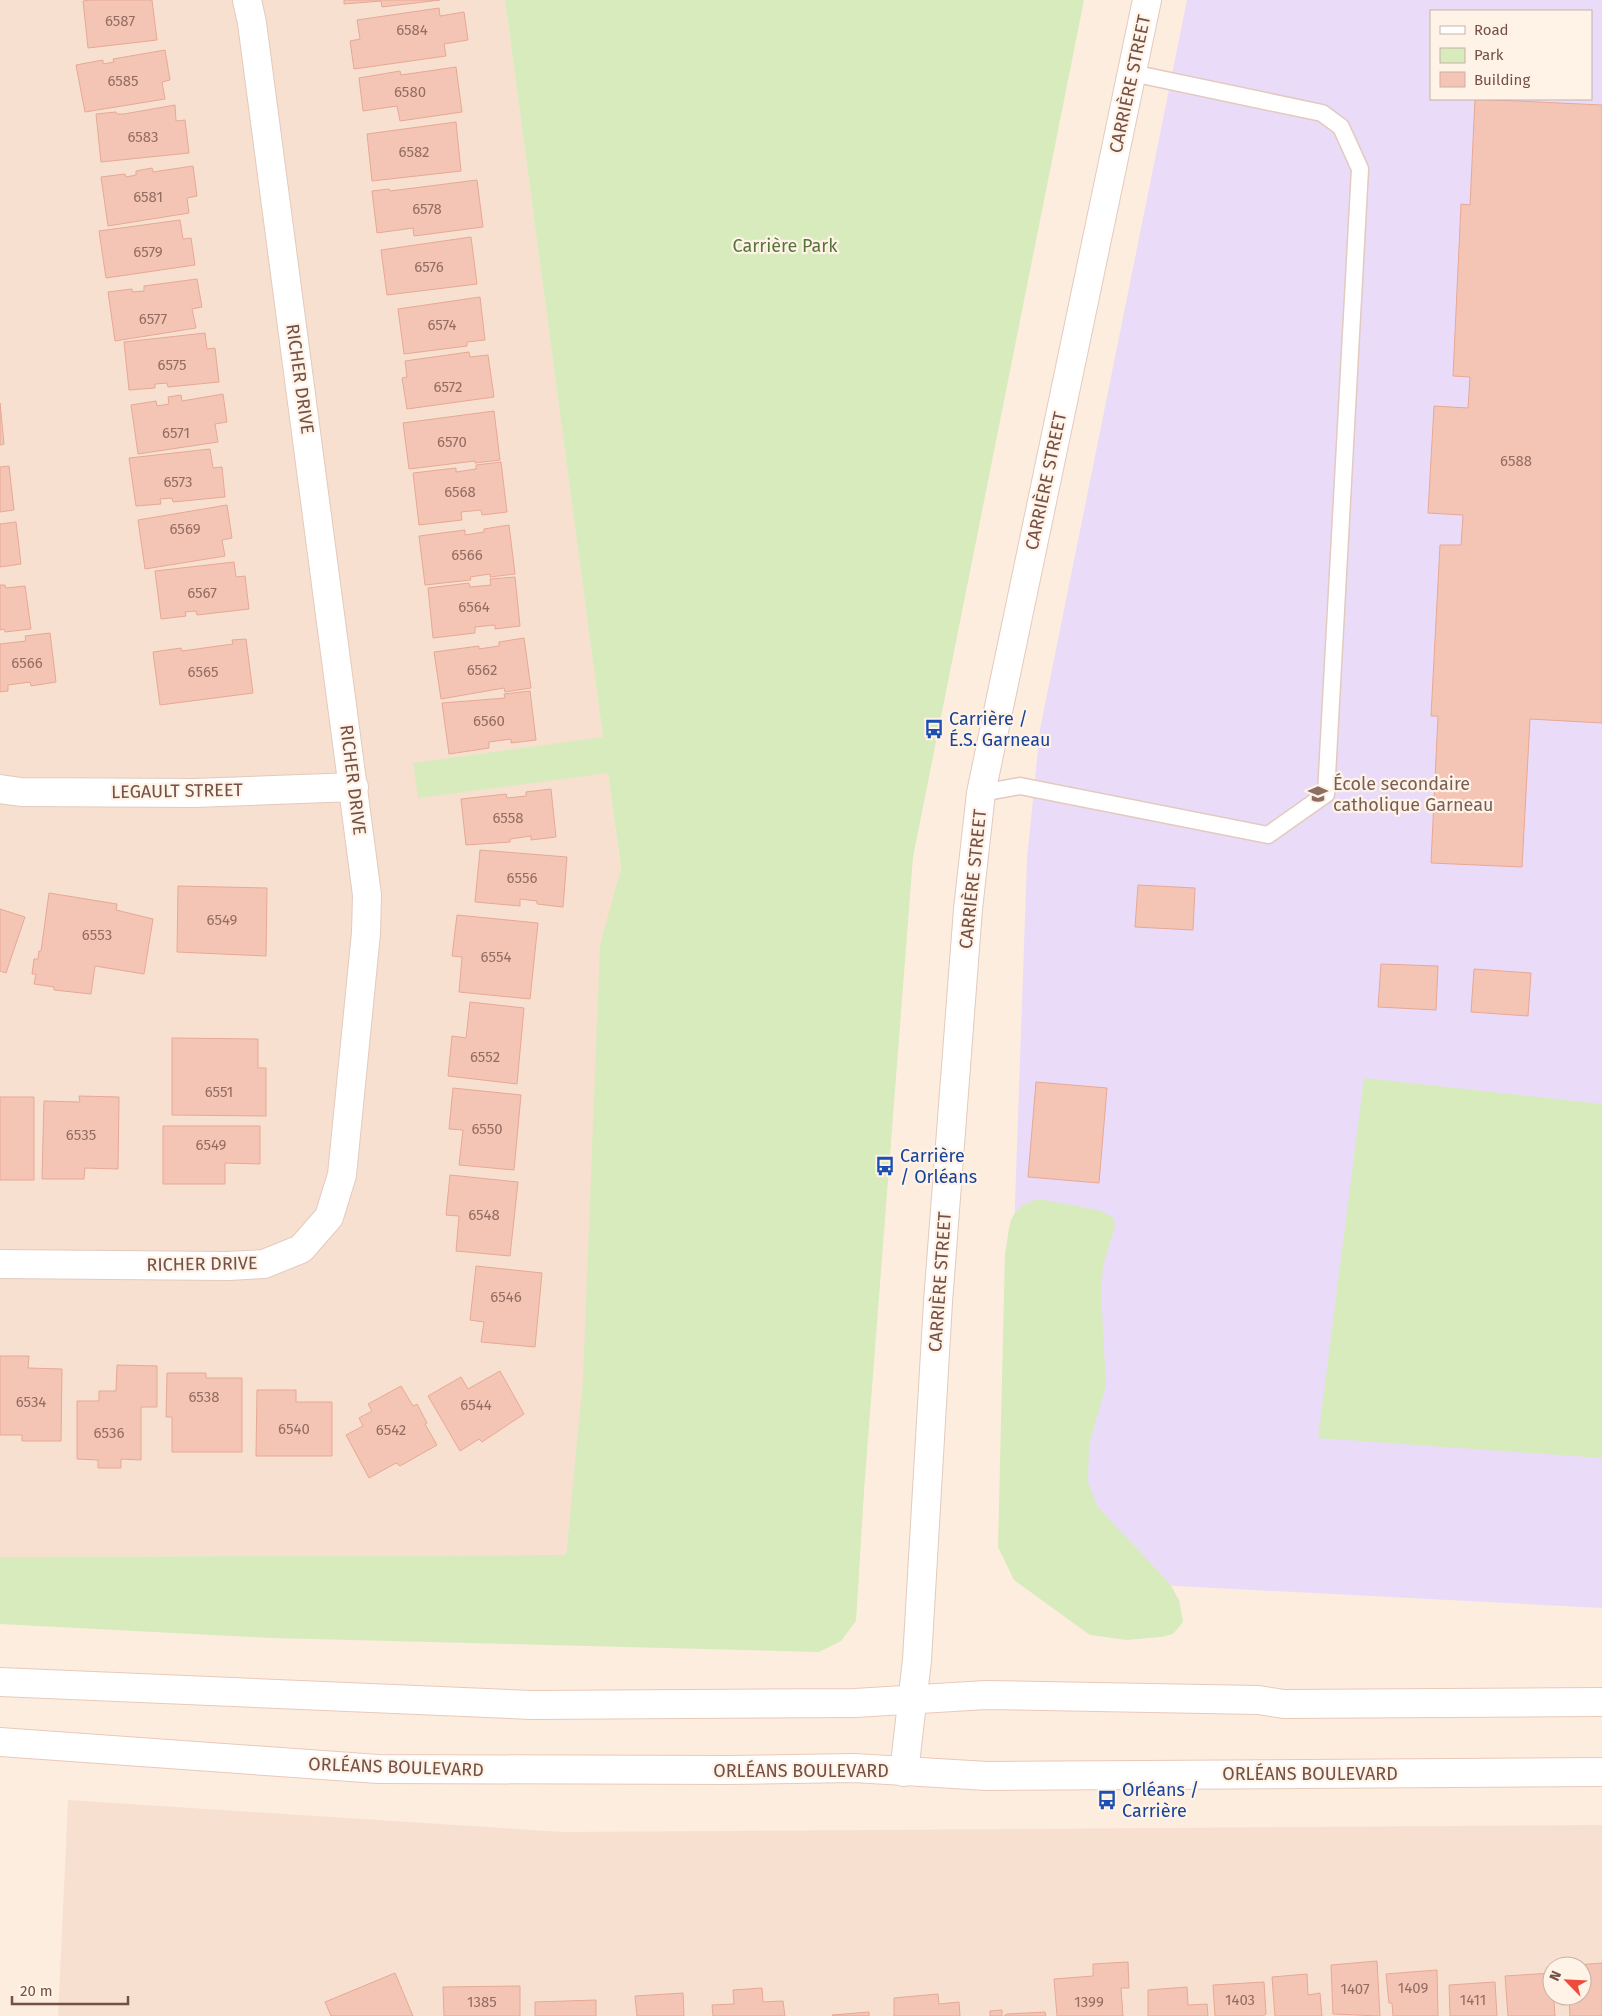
<svg xmlns="http://www.w3.org/2000/svg" width="1602" height="2016" viewBox="0 0 1602 2016" font-family="'Fira Sans',sans-serif">
	<rect width="100%" height="100%" fill="#fdeddf"/>
	<!-- residential -->
	<path fill="#f7e0d0" fill-rule="evenodd" d="M 0,0 L 505,0 L 629,931 L 566,1555 L 0,1557 Z
		M 68,1800 L 563,1832 L 1602,1825 L 1602,2016 L 58,2016 ZM 1552,1966 L 1582,1966 L 1582,1996 L 1552,1996 Z"/>
	<!-- education -->
	<path fill="#eadcf9" fill-rule="evenodd" d="M 1187,0 L 1602,0 L 1602,1608 L 1079,1581 L 1005,1490 L 1027,858 L 1040,729 ZM 1431,11 L 1591,11 L 1591,99 L 1431,99 Z"/>
	<!-- green -->
	<path fill="#d7ebbd" d="M 505,0 L 1084,0 L 913,857 L 864,1491 L 856,1621 L 841,1641 L 819,1652 L 271,1638 L 0,1624 L 0,1557 L 566,1555 L 583,1380 L 600,945 L 621,869 L 608,773 L 418,798 L 413,763 L 603,737 Z
		M 1364,1078 L 1602,1104 L 1602,1458 L 1318,1438 Z
		M 1039,1199 L 1098,1210 L 1113,1217 L 1115,1226 L 1103,1266 L 1101,1292 L 1106,1385 L 1089,1445 L 1088,1481 L 1097,1506 L 1170,1584 L 1179,1600 L 1183,1622 L 1173,1634 L 1161,1637 L 1127,1640 L 1090,1635 L 1014,1580 L 998,1547 L 1005,1253 C 1011,1224 1006,1208 1039,1199 Z"/>
	<!-- building -->
	<path fill="#f4c5b5" stroke="#e7a895" d="M 90,0 L 152,0 L 157,40 L 88,48 L 83,1 Z
		M 344,0 L 440,0 L 382,7 L 381,1 L 344,4 Z
		M 439,8 L 440,16 L 464,12 L 468,40 L 444,44 L 446,56 L 354,69 L 350,41 L 360,39 L 357,20 Z
		M 165,50 L 170,80 L 162,82 L 165,99 L 85,112 L 76,65 L 103,60 L 103,64 L 114,62 L 113,59 Z
		M 456,67 L 462,112 L 400,121 L 397,106 L 363,111 L 359,78 L 400,71 L 401,75 Z
		M 1475,99 L 1602,105 L 1602,723 L 1530,719 L 1522,867 L 1431,863 L 1438,716 L 1431,716 L 1440,545 L 1461,545 L 1463,515 L 1428,513 L 1434,406 L 1468,408 L 1470,377 L 1453,376 L 1461,204 L 1470,205 Z
		M 175,105 L 176,121 L 185,120 L 189,153 L 101,162 L 96,114 L 116,112 L 117,114 L 124,114 Z
		M 456,122 L 461,171 L 372,181 L 367,134 Z
		M 193,166 L 197,196 L 187,198 L 189,213 L 108,226 L 101,177 L 125,174 L 126,177 L 136,175 L 136,171 L 152,168 L 153,172 Z
		M 477,180 L 483,227 L 414,236 L 413,228 L 377,233 L 372,191 L 389,189 L 390,191 Z
		M 180,220 L 183,239 L 191,238 L 195,265 L 106,278 L 99,231 Z
		M 471,237 L 477,284 L 387,295 L 381,250 Z
		M 197,279 L 202,307 L 192,309 L 196,328 L 115,341 L 108,292 L 132,289 L 132,292 L 144,291 L 144,286 Z
		M 480,297 L 485,340 L 467,342 L 467,346 L 404,354 L 398,309 Z
		M 205,333 L 207,349 L 215,348 L 219,382 L 168,387 L 167,383 L 155,384 L 155,388 L 129,390 L 124,342 Z
		M 469,352 L 470,357 L 488,355 L 494,397 L 407,409 L 402,378 L 407,377 L 405,361 Z
		M 223,394 L 227,422 L 215,424 L 218,442 L 138,454 L 131,405 L 156,401 L 157,406 L 169,404 L 168,397 L 181,395 L 182,401 Z
		M 0,403 L 4,444 L 0,445 Z
		M 494,411 L 500,460 L 475,463 L 475,461 L 409,469 L 403,423 Z
		M 210,449 L 213,468 L 222,467 L 225,497 L 173,502 L 172,498 L 160,499 L 161,504 L 136,506 L 129,458 Z
		M 501,462 L 507,512 L 482,515 L 481,510 L 461,512 L 462,520 L 419,525 L 413,473 L 456,468 L 456,472 L 476,469 L 476,465 Z
		M 9,466 L 14,510 L 0,512 L 0,467 Z
		M 227,505 L 232,538 L 222,540 L 225,556 L 145,569 L 138,520 Z
		M 16,522 L 21,564 L 0,567 L 0,524 Z
		M 509,525 L 515,574 L 490,577 L 490,574 L 470,577 L 471,580 L 425,585 L 419,536 L 465,530 L 465,535 L 484,532 L 484,529 Z
		M 234,562 L 236,577 L 245,576 L 249,609 L 197,615 L 196,611 L 185,612 L 186,616 L 161,619 L 155,571 Z
		M 515,577 L 520,626 L 495,629 L 495,625 L 475,627 L 475,633 L 433,638 L 428,588 L 469,583 L 470,587 L 491,585 L 490,579 Z
		M 0,585 L 5,585 L 6,588 L 25,586 L 31,629 L 5,632 L 4,629 L 0,630 Z
		M 50,633 L 56,682 L 31,686 L 30,682 L 8,685 L 8,691 L 0,692 L 0,644 L 26,641 L 25,636 Z
		M 524,638 L 531,688 L 505,692 L 504,688 L 441,699 L 434,652 L 479,646 L 479,649 L 499,646 L 499,642 Z
		M 246,639 L 253,693 L 160,705 L 153,652 L 181,648 L 182,651 L 233,644 L 232,640 Z
		M 530,691 L 536,740 L 511,743 L 511,739 L 489,742 L 489,748 L 449,754 L 442,703 L 505,698 L 504,694 Z
		M 551,789 L 556,837 L 531,840 L 531,836 L 510,839 L 510,842 L 466,845 L 461,799 L 506,794 L 507,798 L 526,796 L 526,792 Z
		M 480,850 L 567,857 L 563,907 L 537,904 L 537,901 L 520,899 L 520,906 L 475,902 Z
		M 1138,885 L 1195,888 L 1193,930 L 1135,927 Z
		M 178,886 L 267,888 L 266,956 L 177,952 Z
		M 49,893 L 117,904 L 116,910 L 153,919 L 144,974 L 95,966 L 91,994 L 54,990 L 54,987 L 34,984 L 36,974 L 32,974 L 34,959 L 38,959 L 39,951 L 41,951 Z
		M 0,909 L 25,917 L 6,973 L 0,971 Z
		M 457,915 L 538,923 L 530,999 L 459,992 L 462,957 L 452,956 Z
		M 1381,964 L 1438,966 L 1436,1010 L 1378,1007 Z
		M 1474,969 L 1531,973 L 1528,1016 L 1471,1012 Z
		M 470,1002 L 524,1008 L 517,1084 L 448,1076 L 452,1036 L 466,1038 Z
		M 172,1038 L 258,1039 L 258,1068 L 266,1068 L 266,1116 L 172,1115 Z
		M 1036,1082 L 1107,1088 L 1099,1183 L 1028,1177 Z
		M 453,1088 L 521,1095 L 514,1170 L 459,1165 L 463,1130 L 449,1129 Z
		M 79,1096 L 119,1097 L 118,1169 L 85,1168 L 84,1179 L 42,1179 L 44,1101 L 80,1102 Z
		M 0,1097 L 34,1097 L 34,1180 L 0,1180 Z
		M 163,1126 L 260,1126 L 260,1164 L 225,1163 L 225,1184 L 163,1184 Z
		M 450,1175 L 518,1182 L 510,1256 L 456,1251 L 459,1216 L 446,1215 Z
		M 476,1266 L 542,1273 L 535,1347 L 481,1342 L 484,1322 L 470,1320 Z
		M 0,1356 L 29,1356 L 28,1368 L 62,1369 L 61,1441 L 22,1441 L 22,1435 L 0,1435 Z
		M 117,1365 L 157,1366 L 157,1407 L 141,1407 L 141,1460 L 121,1459 L 121,1468 L 98,1468 L 98,1460 L 77,1459 L 77,1401 L 99,1401 L 99,1391 L 116,1391 Z
		M 500,1371 L 524,1414 L 482,1442 L 479,1439 L 460,1451 L 428,1396 L 461,1377 L 468,1389 Z
		M 167,1373 L 206,1373 L 206,1378 L 242,1378 L 242,1452 L 172,1452 L 172,1417 L 166,1417 Z
		M 401,1386 L 413,1406 L 417,1404 L 427,1423 L 425,1424 L 437,1445 L 400,1466 L 396,1463 L 369,1478 L 346,1435 L 363,1426 L 359,1418 L 372,1411 L 368,1404 Z
		M 257,1390 L 296,1390 L 296,1402 L 332,1402 L 332,1456 L 256,1456 Z
		M 1377,1961 L 1380,2016 L 1333,2014 L 1331,1965 Z
		M 1128,1962 L 1129,1988 L 1121,1988 L 1123,2016 L 1057,2016 L 1054,1979 L 1093,1976 L 1093,1964 Z
		M 1602,1963 L 1602,2016 L 1570,2016 L 1569,1996 L 1582,1996 L 1582,1966 L 1566,1966 Z
		M 1437,1970 L 1438,2016 L 1393,2016 L 1392,2003 L 1389,2003 L 1386,1974 Z
		M 395,1973 L 413,2016 L 331,2016 L 325,2002 Z
		M 1552,1973 L 1555,2016 L 1508,2016 L 1505,1976 Z
		M 1307,1974 L 1308,1995 L 1320,1993 L 1322,2016 L 1275,2016 L 1272,1977 Z
		M 1264,1982 L 1266,2014 L 1263,2016 L 1215,2016 L 1213,1985 Z
		M 1495,1982 L 1497,2016 L 1450,2016 L 1449,1985 Z
		M 520,1986 L 520,2016 L 444,2016 L 443,1987 Z
		M 1187,1987 L 1188,2005 L 1207,2004 L 1208,2016 L 1148,2016 L 1148,1990 Z
		M 762,1988 L 763,2002 L 783,2001 L 785,2016 L 713,2016 L 712,2005 L 734,2004 L 733,1990 Z
		M 683,1993 L 684,2016 L 637,2016 L 635,1996 Z
		M 938,1994 L 939,2004 L 959,2002 L 960,2016 L 894,2016 L 894,1998 Z
		M 596,2000 L 596,2016 L 535,2016 L 535,2002 Z
		M 1002,2010 L 1002,2016 L 990,2016 L 990,2011 Z
		M 869,2012 L 869,2016 L 833,2016 L 832,2015 Z
		M 1045,2012 L 1046,2016 L 1004,2016 L 1007,2014 Z"/>
	<g fill="none" stroke-linecap="round" stroke-linejoin="round">
		<defs>
			<path id="service" d="M 981,793 L 1020,786 L 1268,835 L 1326,794 L 1360,169 L 1341,127 L 1322,113 L 1132,73"/>
			<path id="minor" d="M 0,789 L 21,792 L 194,793 L 354,787
				M 0,1264 L 228,1266 L 264,1264 L 301,1249 L 329,1217 L 342,1175 L 366,933 L 367,895 L 252,23 L 247,0"/>
			<path id="tertiary" d="M 904,1772 L 917,1660 L 938,1302 L 968,909 L 981,793 L 1147,0"/>
			<path id="secondary" d="M 0,1682 L 532,1705 L 855,1703 L 986,1695 L 1258,1700 L 1284,1704 L 1602,1702
				M 0,1742 L 378,1769 L 728,1770 L 854,1768 L 987,1776 L 1602,1772"/>
		</defs>
		<!-- service casing -->
		<use href="#service" stroke="#e3cabe" stroke-width="19"/>
		<!-- minor casing -->
		<use href="#minor" stroke="#e3cabe" stroke-width="30"/>
		<!-- tertiary casing -->
		<use href="#tertiary" stroke="#e3cabe" stroke-width="30"/>
		<!-- secondary casing -->
		<use href="#secondary" stroke="#e9c9ba" stroke-width="30"/>
		<!-- service -->
		<use href="#service" stroke="#fff" stroke-width="16"/>
		<!-- minor -->
		<use href="#minor" stroke="#fff" stroke-width="28"/>
		<!-- tertiary -->
		<use href="#tertiary" stroke="#fff" stroke-width="28"/>
		<!-- secondary -->
		<use href="#secondary" stroke="#fff" stroke-width="28"/>
	</g>
	<!-- icons -->
	<defs>
		<symbol id="bus-bare" viewBox="-9 -9 18 18"><path d="M-5-6H5V4H4V6H2V4H-2V6H-4V4H-5ZM-3.5-4V0h7V-4ZM-3.5 1.2v1.5H-2V1.2ZM2 1.2v1.5H3.5V1.2Z" fill="#1a4fb4" stroke="#fff2e6" stroke-width="2.5" paint-order="stroke"/></symbol>
		<symbol id="school-bare" viewBox="-9 -9 18 18"><path d="M0-5L7-2L0 1L-7-2ZM-4 1L0 2.5L4 1V4Q0 6-4 4Z" fill="#8d6e63" stroke="#fff2e6" stroke-width="2.5" paint-order="stroke"/></symbol>
	</defs>
	<g fill-rule="evenodd">
		<use href="#bus-bare" x="920" y="715" width="28" height="28"/>
		<use href="#school-bare" x="1304" y="780" width="28" height="28"/>
		<use href="#bus-bare" x="871" y="1152" width="28" height="28"/>
		<use href="#bus-bare" x="1093" y="1786" width="28" height="28"/>
	</g>
	<g text-anchor="middle" stroke-width="4.5" stroke-linejoin="round" paint-order="stroke">
		<!-- number labels -->
		<g font-size="15" fill="#946d62">
			<text x="120" y="26">6587</text>
			<text x="412" y="35">6584</text>
			<text x="123" y="86">6585</text>
			<text x="410" y="97">6580</text>
			<text x="143" y="142">6583</text>
			<text x="414" y="157">6582</text>
			<text x="148" y="202">6581</text>
			<text x="427" y="214">6578</text>
			<text x="148" y="257">6579</text>
			<text x="429" y="272">6576</text>
			<text x="153" y="324">6577</text>
			<text x="442" y="330">6574</text>
			<text x="172" y="370">6575</text>
			<text x="448" y="392">6572</text>
			<text x="176" y="438">6571</text>
			<text x="452" y="447">6570</text>
			<text x="1516" y="466">6588</text>
			<text x="178" y="487">6573</text>
			<text x="460" y="497">6568</text>
			<text x="185" y="534">6569</text>
			<text x="467" y="560">6566</text>
			<text x="202" y="598">6567</text>
			<text x="474" y="612">6564</text>
			<text x="27" y="668">6566</text>
			<text x="482" y="675">6562</text>
			<text x="203" y="677">6565</text>
			<text x="489" y="726">6560</text>
			<text x="508" y="823">6558</text>
			<text x="522" y="883">6556</text>
			<text x="222" y="925">6549</text>
			<text x="97" y="940">6553</text>
			<text x="496" y="962">6554</text>
			<text x="485" y="1062">6552</text>
			<text x="219" y="1097">6551</text>
			<text x="487" y="1134">6550</text>
			<text x="81" y="1140">6535</text>
			<text x="211" y="1150">6549</text>
			<text x="484" y="1220">6548</text>
			<text x="506" y="1302">6546</text>
			<text x="204" y="1402">6538</text>
			<text x="31" y="1407">6534</text>
			<text x="476" y="1410">6544</text>
			<text x="294" y="1434">6540</text>
			<text x="391" y="1435">6542</text>
			<text x="109" y="1438">6536</text>
			<text x="1413" y="1993">1409</text>
			<text x="1355" y="1994">1407</text>
			<text x="1240" y="2005">1403</text>
			<text x="1473" y="2005">1411</text>
			<text x="482" y="2007">1385</text>
			<text x="1089" y="2007">1399</text>
		</g>
		<!-- street labels -->
		<g font-size="18" fill="#745046" stroke="#fff2e6">
			<text transform="translate(1130 84) rotate(-78)" y="6">CARRIÈRE STREET</text>
			<text transform="translate(300 379) rotate(82)" y="6">RICHER DRIVE</text>
			<text transform="translate(1046 481) rotate(-78)" y="6">CARRIÈRE STREET</text>
			<text transform="translate(353 780) rotate(83)" y="6">RICHER DRIVE</text>
			<text transform="translate(177 791) rotate(-1)" y="6">LEGAULT STREET</text>
			<text transform="translate(973 879) rotate(-84)" y="6">CARRIÈRE STREET</text>
			<text transform="translate(202 1264) rotate(-1)" y="6">RICHER DRIVE</text>
			<text transform="translate(940 1282) rotate(-86)" y="6">CARRIÈRE STREET</text>
			<text transform="translate(396 1767) rotate(2)" y="6">ORLÉANS BOULEVARD</text>
			<text x="801" y="1777">ORLÉANS BOULEVARD</text>
			<text x="1310" y="1780">ORLÉANS BOULEVARD</text>
		</g>
		<!-- park labels -->
		<g font-size="18" fill="#55753b" stroke="#fff2e6">
			<text x="785" y="252">Carrière Park</text>
		</g>
		<!-- transit labels -->
		<g font-size="18" fill="#164399" stroke="#fff2e6" text-anchor="start">
			<text x="949" y="725">Carrière /<tspan x="949" dy="21">É.S. Garneau</tspan></text>
			<text x="900" y="1162">Carrière<tspan x="900" dy="21">/ Orléans</tspan></text>
			<text x="1122" y="1796">Orléans /<tspan x="1122" dy="21">Carrière</tspan></text>
		</g>
		<!-- education labels -->
		<g font-size="18" fill="#785e54" stroke="#fff2e6" text-anchor="start">
			<text x="1333" y="790">École secondaire<tspan x="1333" dy="21">catholique Garneau</tspan></text>
		</g>
	</g>
	<!-- legend -->
	<rect x="1430" y="10" width="162" height="90" fill="#fff2e6" stroke="#c7b1a6"/>
	<rect x="1440" y="26" width="25" height="8" fill="#ffffff" stroke="#c7b1a6"/>
	<text x="1474" y="35" font-size="15" fill="#745046">Road</text>
	<rect x="1440" y="48" width="25" height="15" fill="#d7ebbd" stroke="#c7b1a6"/>
	<text x="1474" y="60" font-size="15" fill="#745046">Park</text>
	<rect x="1440" y="72" width="25" height="15" fill="#f4c5b5" stroke="#c7b1a6"/>
	<text x="1474" y="85" font-size="15" fill="#745046">Building</text>
	<!-- north arrow -->
	<g transform="translate(1567 1981) rotate(294)"><circle r="24" fill="#fff2e6" stroke="#c7b1a6"/>
	<path d="M0-4L9 19L0 12L-9 19Z" fill="#ee4b3d"/>
	<text y="-8" font-size="14" font-weight="bold" text-anchor="middle" fill="#745046">N</text>
	</g>
	<!-- scale -->
	<path d="M12 1996v8h116v-8" fill="none" stroke="#745046" stroke-width="2.5"/>
	<text x="20" y="1996" font-size="15" fill="#745046" stroke="#fff2e6" stroke-width="4" paint-order="stroke">20 m</text>
</svg>
